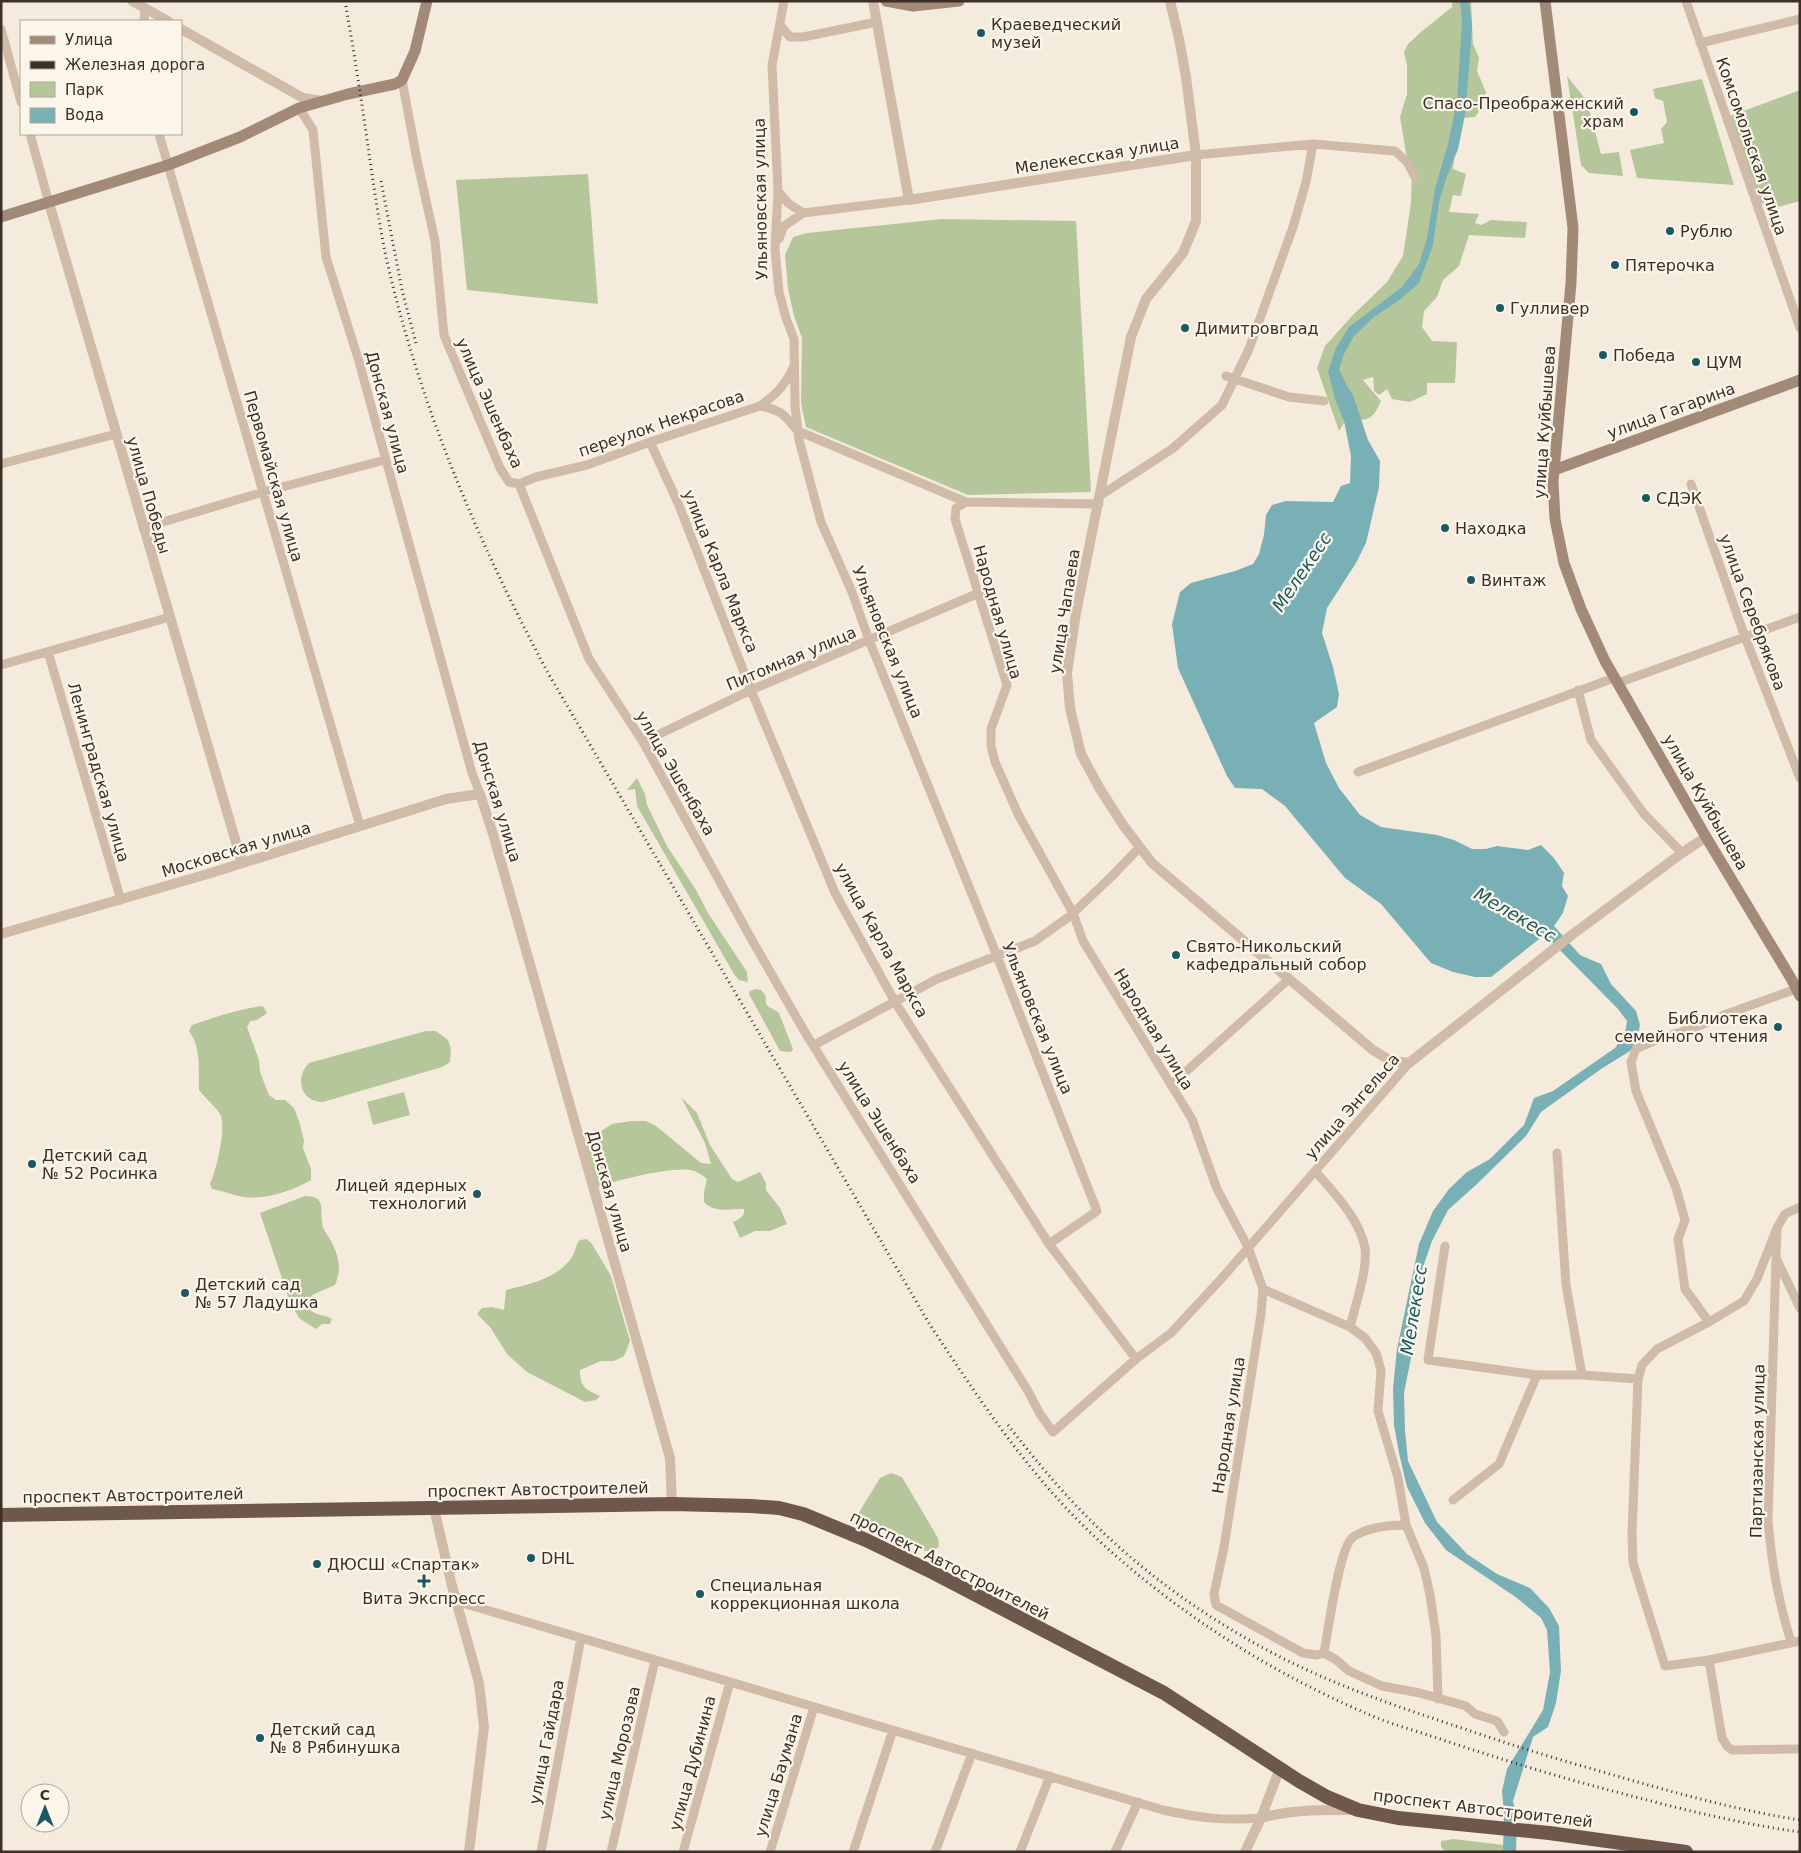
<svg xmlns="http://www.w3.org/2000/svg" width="1801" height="1853" viewBox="0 0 1801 1853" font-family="'DejaVu Sans',sans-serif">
	<rect width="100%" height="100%" fill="#f5ebdd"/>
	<!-- green -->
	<path fill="#b5c69b" d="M 1452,1 L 1471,1 L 1473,44 L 1479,58 L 1477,71 L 1486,92 L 1482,107 L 1475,117 L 1463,118 L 1456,142 L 1453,169 L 1466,174 L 1461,196 L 1453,195 L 1449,212 L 1479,214 L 1475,223 L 1481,225 L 1491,220 L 1527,222 L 1525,238 L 1469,235 L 1459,266 L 1443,280 L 1437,297 L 1424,311 L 1422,327 L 1432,341 L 1457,342 L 1455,383 L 1427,383 L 1427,394 L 1410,402 L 1392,399 L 1387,389 L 1379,395 L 1374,391 L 1373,377 L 1363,380 L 1381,401 C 1372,422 1367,420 1346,420 L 1339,431 L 1317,368 L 1325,346 L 1352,316 L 1387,282 L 1403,256 L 1411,203 L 1412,173 L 1406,153 L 1400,117 L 1407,94 L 1407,66 L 1404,52 L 1408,44 L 1421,32 L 1452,7 Z
		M 1567,76 L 1587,101 L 1601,154 L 1619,152 L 1623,176 L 1589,173 L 1581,165 Z
		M 1702,79 L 1734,185 L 1637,178 L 1630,150 L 1664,143 L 1661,129 L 1667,122 L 1663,101 L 1655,98 L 1653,89 Z
		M 1800,90 L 1800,201 L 1771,209 L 1760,202 L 1730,116 Z
		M 588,174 L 598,304 L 467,290 L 456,180 Z
		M 942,219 L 1076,221 L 1091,492 L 968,495 L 806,427 L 801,403 L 802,338 L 794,316 L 788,289 L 785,255 L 793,237 L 807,233 Z
		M 637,778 L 645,794 L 647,805 L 667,846 L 696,890 L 708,913 L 747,972 L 748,982 L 739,980 L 734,974 L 637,806 L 635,789 L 627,790 Z
		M 756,989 L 761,990 L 766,996 C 764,1009 770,1006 779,1013 L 793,1049 L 791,1052 L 780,1051 L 749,994 L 750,991 Z
		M 263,1006 L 267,1013 L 257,1020 L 250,1021 L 247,1027 L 259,1060 L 260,1072 L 269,1095 L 276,1100 L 285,1100 L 294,1108 L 299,1121 L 304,1141 L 303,1148 L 311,1169 L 311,1180 C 292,1191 266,1200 243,1197 C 233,1195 223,1191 212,1189 L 210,1184 C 216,1171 227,1127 220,1114 C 215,1106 205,1098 199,1090 C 198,1070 202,1049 189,1031 L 192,1025 C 215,1017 238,1009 263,1006 Z
		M 426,1031 L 436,1031 L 448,1040 L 451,1049 L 450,1062 L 442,1067 L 323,1102 C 301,1102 294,1078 309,1063 Z
		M 404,1092 L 410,1115 L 373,1125 L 367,1102 Z
		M 681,1097 L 697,1113 L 710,1145 L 732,1179 L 738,1182 L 760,1172 L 766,1183 L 766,1190 L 780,1208 L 787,1224 L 770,1231 L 755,1231 L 740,1238 L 733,1222 C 739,1219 745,1217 744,1209 C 728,1208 716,1214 704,1202 L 704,1192 L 707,1179 C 702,1175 697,1171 690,1170 C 672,1167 616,1180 599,1187 L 595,1184 L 585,1144 L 588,1140 L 612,1124 L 632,1121 L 646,1121 L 656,1126 L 701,1163 L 711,1164 L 705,1143 Z
		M 305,1196 C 328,1196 319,1212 323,1227 C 324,1232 329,1236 331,1241 C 339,1257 342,1268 335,1285 L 312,1295 L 309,1304 L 311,1311 C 320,1317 325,1314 332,1319 L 330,1324 L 322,1324 L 316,1329 L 299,1318 L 290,1302 L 260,1213 Z
		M 587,1239 L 592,1244 L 611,1276 L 630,1341 L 624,1356 L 614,1361 L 601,1361 L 580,1370 C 580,1387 585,1389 600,1396 L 596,1400 L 585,1402 L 527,1372 L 507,1354 L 490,1327 L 477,1314 L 482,1308 L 492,1307 L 504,1310 L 506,1290 C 530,1284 557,1279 572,1257 C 576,1251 575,1245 580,1240 Z
		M 891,1473 L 902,1477 L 938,1538 L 939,1546 L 935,1550 L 924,1551 L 861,1520 L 859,1513 L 861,1509 L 880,1478 Z
		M 1453,1839 L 1504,1845 L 1503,1852 L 1446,1852 L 1441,1847 L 1441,1841 Z"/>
	<!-- water -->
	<path fill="#78b0b6" d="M 1460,1 L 1469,1 L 1472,25 L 1471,43 L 1465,115 L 1458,149 L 1446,179 L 1439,202 L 1433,245 L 1419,283 L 1401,299 L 1374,317 L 1354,336 L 1344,354 L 1339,369 L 1347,386 L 1353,395 L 1368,440 L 1380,461 L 1379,487 L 1366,543 L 1356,563 L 1327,608 L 1322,633 L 1333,667 L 1339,694 L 1337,707 L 1314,723 L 1326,763 L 1339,788 L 1360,815 L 1381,827 L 1437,835 L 1454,840 L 1472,849 L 1486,849 L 1497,846 L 1528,850 L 1541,845 L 1554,858 L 1564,873 L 1562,886 L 1568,896 L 1563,913 L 1554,926 L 1580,955 L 1601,964 L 1611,984 L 1636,1011 L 1640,1025 L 1637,1040 L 1630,1051 L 1601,1069 L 1541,1112 L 1526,1136 L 1477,1184 L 1448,1210 L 1432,1241 L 1421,1273 L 1412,1353 L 1404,1393 L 1405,1430 L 1408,1461 L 1437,1522 L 1467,1554 L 1497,1574 L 1530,1588 L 1549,1608 L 1559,1626 L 1561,1671 L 1556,1703 L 1548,1727 L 1533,1737 L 1513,1801 L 1517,1818 L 1516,1852 L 1503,1852 L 1504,1813 L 1502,1791 L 1507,1769 L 1543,1710 L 1550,1672 L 1547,1630 L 1541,1618 L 1517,1598 L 1446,1550 L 1425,1523 L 1407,1487 L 1399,1453 L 1394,1425 L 1393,1388 L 1397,1349 L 1419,1244 L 1433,1211 L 1449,1189 L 1467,1172 L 1490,1159 L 1524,1125 L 1534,1098 L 1553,1091 L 1615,1048 L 1625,1034 L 1627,1021 L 1618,1009 L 1550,940 L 1543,936 L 1491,977 L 1475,977 L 1453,972 L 1431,963 L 1381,904 L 1345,878 L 1285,806 L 1262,789 L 1235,788 L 1227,776 L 1178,668 L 1172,624 L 1180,592 L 1191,583 L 1235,571 L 1253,564 L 1259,554 L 1264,535 L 1266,515 L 1272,505 L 1286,501 L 1333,502 L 1341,486 L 1350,483 L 1351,456 L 1344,421 L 1335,399 L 1328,371 L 1336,348 L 1349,327 L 1402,287 L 1419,264 L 1427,238 L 1435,189 L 1448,144 L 1457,101 L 1462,21 Z"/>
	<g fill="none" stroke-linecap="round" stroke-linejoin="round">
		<!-- minor -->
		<path stroke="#cfbba7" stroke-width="9" d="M 784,1 L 772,65 L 778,191 L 775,249 L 779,292 L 786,318 L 794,339 L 795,406 L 799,440 L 821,522 L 852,592 L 869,640 L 997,956 L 1097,1211 L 1049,1244
			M 1686,1 L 1800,328
			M 144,21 L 145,8
			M 780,25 L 790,37 L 803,37 L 877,22
			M 1,29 L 21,102
			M 1700,43 L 1800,19
			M 402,80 L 417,160 L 435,241 L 444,335 L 500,468 L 509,482 L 519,484 L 589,659 L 643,742 L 753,942 L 806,1034 L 1028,1391 L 1040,1414 L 1053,1432 L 1136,1359 L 1171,1333 L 1222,1278 L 1409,1063
			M 299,108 L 313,130 L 326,257 L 358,358 L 472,773 L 480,794
			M 30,134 L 49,203
			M 159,134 L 360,826
			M 1196,155 L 1313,144
			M 778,191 L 788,203 L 803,213
			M 779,239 L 784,226 L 803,213 L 909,200
			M 1226,376 L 1289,397 L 1324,401
			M 760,406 C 781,410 785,415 798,431 L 966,502 L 1099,504
			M 650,442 L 678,503 L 751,690 L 835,893 L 895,1002 L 1049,1244 L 1136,1359
			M 1,464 L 116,434
			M 519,484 L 536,477 L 587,465 L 650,442 L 760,406 C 776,395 786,384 794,366
			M 1691,484 L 1745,637 L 1800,778
			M 1101,495 L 1172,449 L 1222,405 L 1249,349 L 1293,227 L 1306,182 L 1313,144 L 1395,151 L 1407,162 L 1415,177
			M 966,502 L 956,508 L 955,519 L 1007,685 L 991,729 L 991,746 L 995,762 L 1018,814 L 1073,913 L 1083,941 L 1192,1119 L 1217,1189 L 1248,1247 L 1263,1289 L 1261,1314 L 1224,1547 L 1214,1594 L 1216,1605 L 1303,1653 L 1316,1655 L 1324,1653 L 1335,1659 L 1349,1671 L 1382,1686 L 1420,1693 L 1466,1706 L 1475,1714 L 1497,1721 L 1504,1732
			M 143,528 L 263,492 L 385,460
			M 48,652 L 121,900
			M 1,665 L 170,617
			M 1618,683 L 1800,617
			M 1578,690 L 1591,740 L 1644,814 L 1682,853
			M 643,742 L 751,690 L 979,593
			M 1358,772 L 1614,678
			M 814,1045 L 937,979 L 1035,941 L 1070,916 L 1111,877 L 1139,848
			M 1171,1085 L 1289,979
			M 1557,1153 L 1566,1285 L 1582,1375
			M 1315,1171 C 1333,1192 1360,1219 1365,1248 C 1368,1269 1355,1306 1350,1327 L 1365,1338 L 1376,1353 L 1381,1370 L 1378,1411 L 1398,1478 L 1406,1525 L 1424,1568 L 1430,1595 L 1436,1635 L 1438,1699
			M 1800,1207 L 1785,1214 L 1777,1228 L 1776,1258 L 1800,1308
			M 1777,1228 L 1757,1279 L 1744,1301 L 1709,1322 L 1657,1349 L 1642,1365 L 1638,1379 L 1632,1534 L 1633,1563 L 1665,1666 L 1709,1660 L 1800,1641
			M 1445,1246 L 1428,1360 L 1537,1375 L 1582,1375 L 1638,1379
			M 1776,1258 L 1768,1521 C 1772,1566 1778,1599 1791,1642
			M 1263,1289 L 1350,1327
			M 1709,1322 L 1685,1289 L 1678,1239 L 1685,1220 L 1676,1188 L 1636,1091 L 1631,1062 L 1636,1049 L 1661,1038 L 1694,1028 L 1724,1015 L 1796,989
			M 1453,1500 L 1499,1464 L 1537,1375
			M 456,1601 L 1163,1810 C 1199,1818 1225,1821 1261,1818
			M 1324,1653 C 1328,1632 1339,1547 1353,1537 C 1368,1527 1389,1525 1406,1525
			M 1709,1660 L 1722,1738 L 1727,1746 L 1732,1750 L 1800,1749
			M 541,1852 L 581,1638
			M 611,1852 L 655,1660
			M 683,1852 L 730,1682
			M 770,1852 L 814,1707
			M 853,1852 L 893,1730
			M 935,1852 L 972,1753
			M 1020,1852 L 1050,1776
			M 1115,1852 L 1138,1802"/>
		<!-- tertiary -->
		<path stroke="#cfbba7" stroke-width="10" d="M 132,1 L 168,21
			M 873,1 L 909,200 L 1196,155
			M 1170,1 L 1179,39 L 1186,77 L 1196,155 L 1196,221 L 1183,253 L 1146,299 L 1131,337 L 1076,613 L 1067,673 L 1070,708 L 1081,754 L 1100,789 L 1123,825 L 1152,863 L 1373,1050 L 1391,1061 L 1409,1063 L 1573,934 L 1682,853 L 1706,837
			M 181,29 L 303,98 L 322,101
			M 49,203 L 242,863
			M 1,934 L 211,873 L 446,799 L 480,794 L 493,834 L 670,1458 L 672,1504
			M 434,1508 L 452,1586 L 479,1683 L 484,1727 L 469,1852
			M 1261,1818 C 1292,1809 1323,1810 1354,1810
			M 1245,1852 L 1261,1818 L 1280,1768"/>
		<!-- secondary -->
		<path stroke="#a38a78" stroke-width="11" d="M 886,1 L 913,6 L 959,1
			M 1545,1 L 1573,228 L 1571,283 L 1553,482 L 1555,519 L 1564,563 L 1581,609 L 1605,661 L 1706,837 L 1792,980 L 1800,996
			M 1,217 L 168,165 L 240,137 L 299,108 L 348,94 L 395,84 L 402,80 L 415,51 L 427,1
			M 1554,470 L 1800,380"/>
		<!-- trunk -->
		<path stroke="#6e584b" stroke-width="14" d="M 1,1515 L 672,1504 L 751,1506 L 779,1508 L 803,1514 L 866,1540 L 934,1573 L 1164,1693 L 1299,1781 L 1327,1797 L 1358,1810 L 1398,1818 L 1549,1833 L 1686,1852"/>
		<!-- rail -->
		<path stroke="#3b2f28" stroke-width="3" stroke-dasharray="1 4" stroke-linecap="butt" d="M 345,1 C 354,52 362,103 369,154 C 375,193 380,232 389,270 C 423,413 479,544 548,673 L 930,1325 C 979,1399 1029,1475 1094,1536 C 1174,1611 1269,1672 1370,1715 C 1391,1724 1413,1730 1434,1737 C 1491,1756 1548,1774 1605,1789 C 1669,1806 1734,1823 1800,1832
			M 381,181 L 402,290 L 416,343
			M 1008,1425 C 1039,1465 1071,1503 1108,1537 C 1155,1581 1211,1620 1267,1650 C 1317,1677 1370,1697 1423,1715 C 1473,1732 1523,1749 1575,1764 C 1649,1785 1723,1808 1800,1820"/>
	</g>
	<!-- markers -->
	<g fill="#195961" stroke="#fcf5ea" stroke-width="2">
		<circle cx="981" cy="33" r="5"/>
		<circle cx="1634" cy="112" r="5"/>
		<circle cx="1670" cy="231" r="5"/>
		<circle cx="1615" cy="265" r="5"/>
		<circle cx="1500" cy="308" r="5"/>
		<circle cx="1185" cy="328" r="5"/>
		<circle cx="1603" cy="355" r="5"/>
		<circle cx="1696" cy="362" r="5"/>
		<circle cx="1646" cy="498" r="5"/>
		<circle cx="1445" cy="528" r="5"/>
		<circle cx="1471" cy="580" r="5"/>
		<circle cx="1176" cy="955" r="5"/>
		<circle cx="1778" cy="1027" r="5"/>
		<circle cx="32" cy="1164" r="5"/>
		<circle cx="477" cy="1194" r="5"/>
		<circle cx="185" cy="1293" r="5"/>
		<circle cx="531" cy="1558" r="5"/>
		<circle cx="317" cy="1564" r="5"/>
		<path d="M421.5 1573.5h5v5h5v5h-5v5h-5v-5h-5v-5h5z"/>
		<circle cx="700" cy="1594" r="5"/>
		<circle cx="260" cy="1738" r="5"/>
	</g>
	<g text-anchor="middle" stroke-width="4.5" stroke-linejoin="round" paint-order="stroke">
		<!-- poi labels -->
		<g font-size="16" fill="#3b2f28" stroke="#fcf5ea" text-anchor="start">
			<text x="991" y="30">Краеведческий<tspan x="991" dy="18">музей</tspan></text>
			<text x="1624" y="109" text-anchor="end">Спасо-Преображенский<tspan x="1624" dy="18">храм</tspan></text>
			<text x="1680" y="237">Рублю</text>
			<text x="1625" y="271">Пятерочка</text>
			<text x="1510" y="314">Гулливер</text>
			<text x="1195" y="334">Димитровград</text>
			<text x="1613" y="361">Победа</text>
			<text x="1706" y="368">ЦУМ</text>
			<text x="1656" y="504">СДЭК</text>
			<text x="1455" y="534">Находка</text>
			<text x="1481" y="586">Винтаж</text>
			<text x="1186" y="952">Свято-Никольский<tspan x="1186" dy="18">кафедральный собор</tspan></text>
			<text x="1768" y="1024" text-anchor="end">Библиотека<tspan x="1768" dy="18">семейного чтения</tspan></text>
			<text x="42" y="1161">Детский сад<tspan x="42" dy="18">№ 52 Росинка</tspan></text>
			<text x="467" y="1191" text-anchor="end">Лицей ядерных<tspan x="467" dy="18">технологий</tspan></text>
			<text x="195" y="1290">Детский сад<tspan x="195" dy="18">№ 57 Ладушка</tspan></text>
			<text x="541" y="1564">DHL</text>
			<text x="327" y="1570">ДЮСШ «Спартак»</text>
			<text x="710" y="1591">Специальная<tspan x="710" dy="18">коррекционная школа</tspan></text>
			<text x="424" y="1604" text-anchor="middle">Вита Экспресс</text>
			<text x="270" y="1735">Детский сад<tspan x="270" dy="18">№ 8 Рябинушка</tspan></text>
		</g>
		<!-- street labels -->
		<g font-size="16" fill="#3b2f28" stroke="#fcf5ea">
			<text transform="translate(1752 146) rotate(71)" y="6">Комсомольская улица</text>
			<text transform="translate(1097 155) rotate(-9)" y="6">Мелекесская улица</text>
			<text transform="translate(760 199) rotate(-91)" y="6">Ульяновская улица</text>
			<text transform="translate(490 403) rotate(66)" y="6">улица Эшенбаха</text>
			<text transform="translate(1671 410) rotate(-20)" y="6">улица Гагарина</text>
			<text transform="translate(388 412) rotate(75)" y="6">Донская улица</text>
			<text transform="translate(1544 422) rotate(-86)" y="6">улица Куйбышева</text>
			<text transform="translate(661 423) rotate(-19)" y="6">переулок Некрасова</text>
			<text transform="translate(274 476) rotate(74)" y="6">Первомайская улица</text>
			<text transform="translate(149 495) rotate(74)" y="6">улица Победы</text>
			<text transform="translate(721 571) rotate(68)" y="6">улица Карла Маркса</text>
			<text transform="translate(1064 611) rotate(-81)" y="6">улица Чапаева</text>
			<text transform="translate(998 612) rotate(74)" y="6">Народная улица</text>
			<text transform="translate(1753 612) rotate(70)" y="6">улица Серебрякова</text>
			<text transform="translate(888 642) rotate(68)" y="6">Ульяновская улица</text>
			<text transform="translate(791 658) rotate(-23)" y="6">Питомная улица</text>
			<text transform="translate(99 772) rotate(74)" y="6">Ленинградская улица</text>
			<text transform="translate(676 773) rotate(60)" y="6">улица Эшенбаха</text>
			<text transform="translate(498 801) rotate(73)" y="6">Донская улица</text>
			<text transform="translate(1706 802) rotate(60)" y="6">улица Куйбышева</text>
			<text transform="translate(236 849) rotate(-17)" y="6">Московская улица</text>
			<text transform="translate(882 940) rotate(61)" y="6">улица Карла Маркса</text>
			<text transform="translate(1038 1018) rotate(68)" y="6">Ульяновская улица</text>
			<text transform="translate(1154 1029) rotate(59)" y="6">Народная улица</text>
			<text transform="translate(1352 1106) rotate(-49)" y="6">улица Энгельса</text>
			<text transform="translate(880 1122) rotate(58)" y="6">улица Эшенбаха</text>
			<text transform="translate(610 1191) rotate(74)" y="6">Донская улица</text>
			<text transform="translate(1228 1425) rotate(-81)" y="6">Народная улица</text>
			<text transform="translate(1757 1451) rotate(-89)" y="6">Партизанская улица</text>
			<text transform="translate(538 1489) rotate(-1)" y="6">проспект Автостроителей</text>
			<text transform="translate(133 1495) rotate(-1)" y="6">проспект Автостроителей</text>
			<text transform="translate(950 1565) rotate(27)" y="6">проспект Автостроителей</text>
			<text transform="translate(546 1742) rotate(-79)" y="6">улица Гайдара</text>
			<text transform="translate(619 1753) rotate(-77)" y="6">улица Морозова</text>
			<text transform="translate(692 1763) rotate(-75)" y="6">улица Дубинина</text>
			<text transform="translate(778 1775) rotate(-73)" y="6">улица Баумана</text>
			<text transform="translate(1483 1808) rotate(7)" y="6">проспект Автостроителей</text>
		</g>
		<!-- water labels -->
		<g font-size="18" font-style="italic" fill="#195961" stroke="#fcf5ea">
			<text transform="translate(1302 572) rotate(-56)" y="6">Мелекесс</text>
			<text transform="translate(1515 915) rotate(30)" y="6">Мелекесс</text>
			<text transform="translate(1414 1310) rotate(-81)" y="6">Мелекесс</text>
		</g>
	</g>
	<!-- border -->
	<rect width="1801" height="1853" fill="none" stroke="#3b2f28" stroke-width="5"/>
	<!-- legend -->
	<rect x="20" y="20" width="162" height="115" fill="#fcf5ea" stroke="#afa69c"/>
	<rect x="30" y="36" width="25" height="8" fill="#a38a78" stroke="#afa69c"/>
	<text x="65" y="45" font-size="15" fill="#3b2f28">Улица</text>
	<rect x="30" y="61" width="25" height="8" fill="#3b2f28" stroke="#afa69c"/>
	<text x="65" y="70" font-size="15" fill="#3b2f28">Железная дорога</text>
	<rect x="30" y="82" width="25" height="15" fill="#b5c69b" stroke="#afa69c"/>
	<text x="65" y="95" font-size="15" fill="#3b2f28">Парк</text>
	<rect x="30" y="108" width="25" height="15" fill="#78b0b6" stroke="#afa69c"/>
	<text x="65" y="120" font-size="15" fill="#3b2f28">Вода</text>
	<!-- north arrow -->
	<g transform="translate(45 1808)"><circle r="24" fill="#fcf5ea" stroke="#afa69c"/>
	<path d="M0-4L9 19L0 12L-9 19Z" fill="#195961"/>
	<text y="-8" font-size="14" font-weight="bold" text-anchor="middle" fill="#3b2f28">С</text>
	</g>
</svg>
